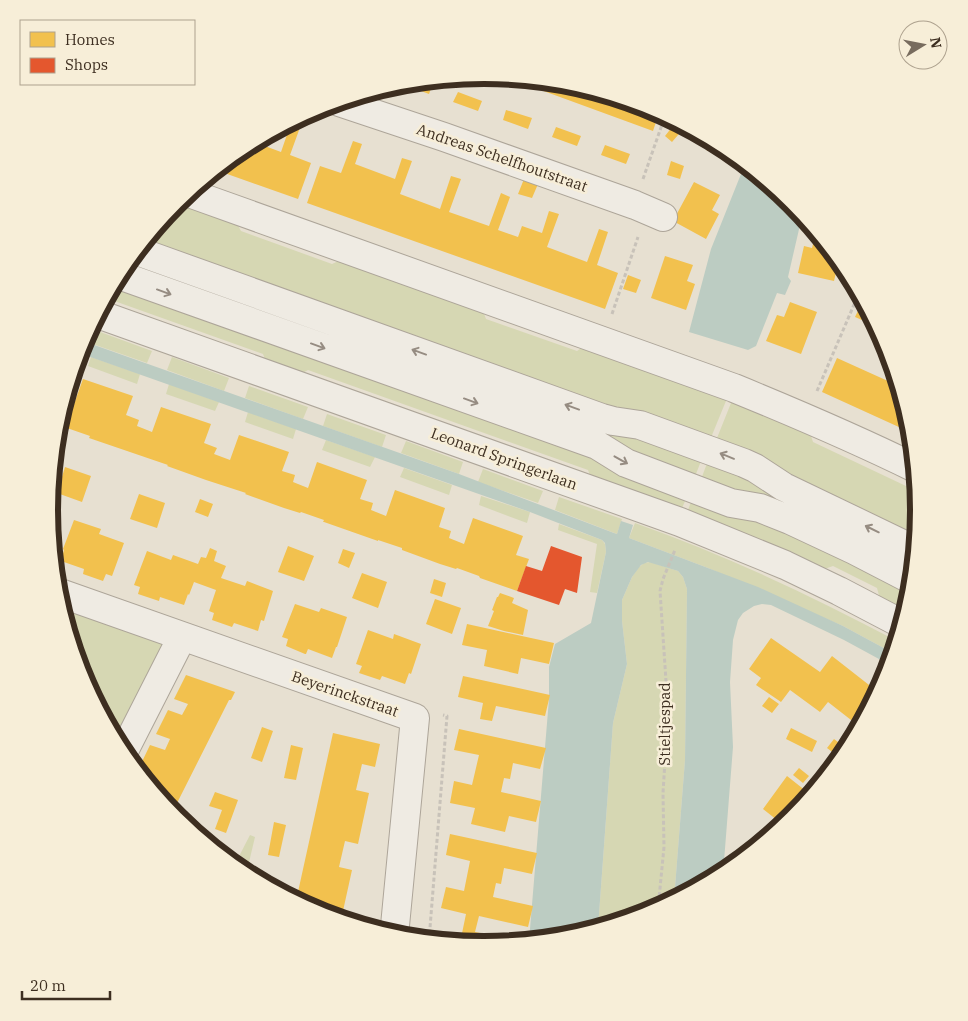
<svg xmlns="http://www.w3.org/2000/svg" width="968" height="1021" viewBox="0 0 968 1021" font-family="'IBM Plex Serif',serif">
	<rect width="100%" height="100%" fill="#e7e0d1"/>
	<!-- green -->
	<path fill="#d6d7b3" d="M 179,200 L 235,220 L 241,231 L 332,264 L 343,259 L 481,306 L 486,319 L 577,351 L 587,344 L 728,396 L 710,440 L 142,244 Z
		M 131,258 L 703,456 L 694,479 L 123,268 Z
		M 114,283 L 590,452 L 688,494 L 680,513 L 592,481 L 588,470 L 308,370 L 297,376 L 267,365 L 263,354 L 106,298 Z
		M 92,329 L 152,351 L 147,363 L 87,342 Z
		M 91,357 L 140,374 L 137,384 L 88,366 Z
		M 172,357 L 229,378 L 224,391 L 167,370 Z
		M 169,384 L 219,402 L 215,411 L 166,394 Z
		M 249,386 L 308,407 L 303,419 L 245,398 Z
		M 733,398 L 809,430 L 813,442 L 906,486 L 916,482 L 919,510 L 916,541 L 715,443 Z
		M 248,412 L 296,429 L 293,439 L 245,422 Z
		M 327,414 L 386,435 L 382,447 L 323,426 Z
		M 326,440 L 375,457 L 370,467 L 322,450 Z
		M 406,441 L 463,462 L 459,474 L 401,453 Z
		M 709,458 L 914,560 L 913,571 L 700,482 Z
		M 404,468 L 452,485 L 449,495 L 400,477 Z
		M 483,469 L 543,491 L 538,503 L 478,482 Z
		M 481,496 L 530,512 L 527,523 L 479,505 Z
		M 559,497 L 622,519 L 617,534 L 555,510 Z
		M 693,497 L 758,518 L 911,590 L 911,596 L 905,615 L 881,603 L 877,588 L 833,566 L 819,571 L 686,515 Z
		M 635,523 C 725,555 812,596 897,641 L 893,653 L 843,626 L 708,568 L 629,538 Z
		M 559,524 L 602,540 L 605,544 L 606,552 L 597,593 L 590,592 L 597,544 L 558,530 Z
		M 650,562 L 678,571 L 683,577 L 687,589 L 685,760 L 674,900 L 650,913 L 598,928 L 613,723 L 627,664 L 622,621 L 622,600 L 632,577 L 638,568 L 644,563 Z
		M 59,603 L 171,643 L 118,745 L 82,677 Z
		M 250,835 L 255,837 L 246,875 L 234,866 Z"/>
	<!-- water -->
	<path fill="#bcccc2" d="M 745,164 L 792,203 L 810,225 L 809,226 L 800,225 L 788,277 L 791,281 L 785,295 L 777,293 L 756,346 L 748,350 L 689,332 L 711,249 Z
		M 83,341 L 459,474 L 614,533 L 617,534 L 621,521 L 633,525 L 629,538 L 758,587 L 843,626 L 893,653 L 890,665 L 844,640 L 771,605 L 762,604 L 754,606 L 743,613 L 738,620 L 733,640 L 730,682 L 733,747 L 723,874 L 674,900 L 685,760 L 687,589 L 683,577 L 678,571 L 648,562 L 641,565 L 632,577 L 622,600 L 622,621 L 627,664 L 613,723 L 598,928 L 569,937 L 529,941 L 549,699 L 549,667 L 555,644 L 591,623 L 606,552 L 605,543 L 602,540 L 530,512 L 79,353 Z"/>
	<!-- homes -->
	<path fill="#f2c14e" d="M 505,77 L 569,84 L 651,108 L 659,113 L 653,131 Z
		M 426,81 L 433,83 L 429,94 L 405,85 L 405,83 Z
		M 458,92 L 482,101 L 478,111 L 453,102 Z
		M 506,110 L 532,118 L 528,129 L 503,120 Z
		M 296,120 L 302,122 L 290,155 L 311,163 L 298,199 L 216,170 L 242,148 L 254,142 L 281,152 L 291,123 Z
		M 676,122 L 684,128 L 672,142 L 665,136 Z
		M 556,127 L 581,136 L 577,146 L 552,137 Z
		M 705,138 L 725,148 L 707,151 Z
		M 353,141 L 362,144 L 355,164 L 395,179 L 402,158 L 412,161 L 400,194 L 440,209 L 451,176 L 461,179 L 449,212 L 489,226 L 501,193 L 510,197 L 498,230 L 518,237 L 522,226 L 542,233 L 549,211 L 559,214 L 547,247 L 587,262 L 599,229 L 608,232 L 597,265 L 618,273 L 605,309 L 307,203 L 320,166 L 341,173 Z
		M 605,145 L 630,154 L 626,164 L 601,155 Z
		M 671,161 L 684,166 L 680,179 L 667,175 Z
		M 524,179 L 538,184 L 532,198 L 518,194 Z
		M 694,182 L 720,195 L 712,210 L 719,214 L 706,239 L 673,221 Z
		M 816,232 L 839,260 L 834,281 L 798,273 L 804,246 L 812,248 Z
		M 665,256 L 693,265 L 687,281 L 695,284 L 686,310 L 651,298 Z
		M 628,275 L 641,280 L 636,293 L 623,289 Z
		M 863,300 L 867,308 L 862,320 L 855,317 Z
		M 790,302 L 817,312 L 801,354 L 766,341 L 777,315 L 784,317 Z
		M 837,358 L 899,386 L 911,426 L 912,433 L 822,392 Z
		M 83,379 L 133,396 L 126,415 L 139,420 L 137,426 L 152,432 L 161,407 L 211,424 L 204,443 L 217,448 L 214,454 L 230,460 L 239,435 L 289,452 L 282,471 L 295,475 L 293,482 L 308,488 L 317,462 L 367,480 L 360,499 L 373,503 L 371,510 L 386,516 L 395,490 L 445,508 L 439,527 L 451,531 L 449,538 L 464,544 L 473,518 L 523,536 L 516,555 L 529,559 L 517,591 L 480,578 L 479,576 L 457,568 L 456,569 L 440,564 L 402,550 L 402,548 L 378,540 L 378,541 L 324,522 L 323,522 L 324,520 L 301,512 L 300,513 L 284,508 L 245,494 L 246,493 L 206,480 L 167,466 L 168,465 L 89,438 L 90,436 L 67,428 L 66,429 L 57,426 L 65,401 L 74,404 Z
		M 65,467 L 91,476 L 82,502 L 57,493 Z
		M 139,494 L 165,503 L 157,528 L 130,519 Z
		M 200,499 L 213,504 L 208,517 L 195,512 Z
		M 74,520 L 101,529 L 99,534 L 124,543 L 112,576 L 106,574 L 103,581 L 83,574 L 84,569 L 61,561 L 64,550 L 63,549 Z
		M 288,546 L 314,556 L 304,581 L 278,572 Z
		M 210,548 L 217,551 L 214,561 L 226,566 L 221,578 L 245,586 L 247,581 L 273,591 L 264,621 L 261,620 L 258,631 L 234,623 L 232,627 L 212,620 L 214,613 L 209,611 L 216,590 L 194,582 L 189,595 L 188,594 L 184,605 L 160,597 L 159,601 L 138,594 L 140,587 L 134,585 L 147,551 L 171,560 L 173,555 L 198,564 L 201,557 L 206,558 Z
		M 343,549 L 355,553 L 349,568 L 338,563 Z
		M 362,573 L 387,582 L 378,608 L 352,598 Z
		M 434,579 L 446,583 L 442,597 L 430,593 Z
		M 500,593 L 514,598 L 512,603 L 528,610 L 523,635 L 504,631 L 488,626 L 494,611 L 492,610 L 497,597 L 498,597 Z
		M 435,599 L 461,608 L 452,634 L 426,624 Z
		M 295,604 L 319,612 L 321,608 L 347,617 L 337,647 L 336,647 L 332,658 L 308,649 L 306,654 L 305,654 L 286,646 L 288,639 L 282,637 Z
		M 467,624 L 554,643 L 549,664 L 521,658 L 518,674 L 484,666 L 487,650 L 462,645 Z
		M 368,630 L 393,639 L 394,634 L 421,644 L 411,674 L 409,673 L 405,684 L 382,676 L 380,680 L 359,673 L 362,666 L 356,664 Z
		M 771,638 L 820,672 L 832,656 L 878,692 L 860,727 L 828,702 L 820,712 L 790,690 L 781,702 L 756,685 L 761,678 L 749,669 Z
		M 186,675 L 235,692 L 231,700 L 229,700 L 172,813 L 148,783 L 152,775 L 138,770 L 150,745 L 165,750 L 170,739 L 156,734 L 168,710 L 182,715 L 188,704 L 174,699 Z
		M 463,676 L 550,695 L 545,716 L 496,706 L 492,721 L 480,719 L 483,703 L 458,697 Z
		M 769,697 L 779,704 L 772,713 L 762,706 Z
		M 262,727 L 273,731 L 262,762 L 251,758 Z
		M 791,728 L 817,741 L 812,752 L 786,739 Z
		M 459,729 L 546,748 L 540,769 L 513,763 L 510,779 L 504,778 L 501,792 L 541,801 L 536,822 L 509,816 L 505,832 L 471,824 L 475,808 L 450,803 L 454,781 L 472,785 L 479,755 L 454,750 Z
		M 333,733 L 380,744 L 375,767 L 362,764 L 356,790 L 369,793 L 358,844 L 345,841 L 339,867 L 352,870 L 341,920 L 317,913 L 296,901 Z
		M 834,739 L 842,745 L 835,754 L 827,748 Z
		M 291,745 L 303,748 L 296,780 L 284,778 Z
		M 799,768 L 809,776 L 803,783 L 793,775 Z
		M 787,776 L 811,795 L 792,818 L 780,828 L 782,824 L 763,809 Z
		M 215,792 L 238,800 L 226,833 L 215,829 L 222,810 L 209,806 Z
		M 274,822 L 286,825 L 279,857 L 268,855 Z
		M 450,834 L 537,853 L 532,874 L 504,868 L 501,884 L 496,883 L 493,897 L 533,906 L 528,927 L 479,916 L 475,932 L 486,934 L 484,946 L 460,943 L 466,914 L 441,908 L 446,887 L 464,891 L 470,861 L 446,855 Z"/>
	<!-- shops -->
	<path fill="#e4572e" d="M 551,546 L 582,557 L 577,593 L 565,589 L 559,605 L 517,591 L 526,566 L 542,571 Z"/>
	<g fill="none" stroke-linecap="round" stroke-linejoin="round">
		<defs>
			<path id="minor" d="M 339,102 L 444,137 L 635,205 L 663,217
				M 189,193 L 734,388 C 795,413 856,439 915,468
				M 98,314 L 680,522 L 785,565 L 839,591 L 902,624
				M 57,592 L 415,718 L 394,936
				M 123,753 L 182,637"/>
			<path id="tertiary" d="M 137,251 L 602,418 L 613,421 L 640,425 L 744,463 L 755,468 L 784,487 L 915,550
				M 119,275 L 597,445 L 626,463 L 731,503 L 760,508 L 790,520 L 854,550 L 912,580"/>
		</defs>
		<!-- minor casing -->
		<use href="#minor" stroke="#ada599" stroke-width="30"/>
		<!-- tertiary casing -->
		<use href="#tertiary" stroke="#ada599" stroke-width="30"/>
		<!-- path -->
		<path stroke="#c8c2b9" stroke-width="3" stroke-dasharray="4 2.5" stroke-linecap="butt" d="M 643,179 L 665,116
			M 612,314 L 638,237
			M 817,391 L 859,293
			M 658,909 L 664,847 L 663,793 L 668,711 L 660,591 L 663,579 L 675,550
			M 429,940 L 447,716 L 443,715"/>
		<!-- minor -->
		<use href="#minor" stroke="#efebe3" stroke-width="28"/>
		<!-- tertiary -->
		<use href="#tertiary" stroke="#efebe3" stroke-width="28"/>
	</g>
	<!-- one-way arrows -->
	<defs><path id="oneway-shaft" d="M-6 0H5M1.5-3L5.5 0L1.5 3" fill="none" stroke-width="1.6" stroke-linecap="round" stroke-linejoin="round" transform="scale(1.25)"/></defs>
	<g stroke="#968c82">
		<use href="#oneway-shaft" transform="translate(164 292) rotate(20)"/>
		<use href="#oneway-shaft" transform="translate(318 346) rotate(20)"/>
		<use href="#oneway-shaft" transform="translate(419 352) rotate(-160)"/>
		<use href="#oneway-shaft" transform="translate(471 401) rotate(20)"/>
		<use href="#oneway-shaft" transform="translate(572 407) rotate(-160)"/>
		<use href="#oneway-shaft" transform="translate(727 456) rotate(-158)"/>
		<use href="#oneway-shaft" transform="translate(621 460) rotate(29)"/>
		<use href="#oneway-shaft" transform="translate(872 529) rotate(-154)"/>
	</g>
	<g text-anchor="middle" stroke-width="5" stroke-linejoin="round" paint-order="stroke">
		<!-- street labels -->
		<g font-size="15" fill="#3d2e20" stroke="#f7eed8">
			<text transform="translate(502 158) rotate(19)" y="5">Andreas Schelfhoutstraat</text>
			<text transform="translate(504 459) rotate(20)" y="5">Leonard Springerlaan</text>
			<text transform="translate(345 694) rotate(19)" y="5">Beyerinckstraat</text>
			<text transform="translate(665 724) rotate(-90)" y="5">Stieltjespad</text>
		</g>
	</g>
	<!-- crop -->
	<path d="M0 0H968V1021H0ZM58 510a426 426 0 1 1 852 0a426 426 0 1 1-852 0Z" fill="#f7eed8" fill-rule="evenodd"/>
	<path fill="none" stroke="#3d2e20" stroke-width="6" d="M58 510a426 426 0 1 1 852 0a426 426 0 1 1-852 0Z"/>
	<!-- legend -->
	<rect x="20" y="20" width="175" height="65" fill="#f7eed8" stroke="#ada18e"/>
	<rect x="30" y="32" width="25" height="15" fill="#f2c14e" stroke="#ada18e"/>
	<text x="65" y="45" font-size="15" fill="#3d2e20">Homes</text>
	<rect x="30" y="58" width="25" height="15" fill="#e4572e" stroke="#ada18e"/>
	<text x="65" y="70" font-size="15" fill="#3d2e20">Shops</text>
	<!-- north arrow -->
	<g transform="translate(923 45) rotate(80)"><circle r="24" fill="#f7eed8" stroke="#ada18e"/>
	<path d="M0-4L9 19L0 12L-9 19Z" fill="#786c5e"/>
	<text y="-8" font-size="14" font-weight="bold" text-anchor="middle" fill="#3d2e20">N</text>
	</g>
	<!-- scale -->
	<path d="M22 991v8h88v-8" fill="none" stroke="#3d2e20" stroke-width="2.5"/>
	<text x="30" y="991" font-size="15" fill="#3d2e20" stroke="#f7eed8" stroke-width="4" paint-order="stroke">20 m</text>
</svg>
